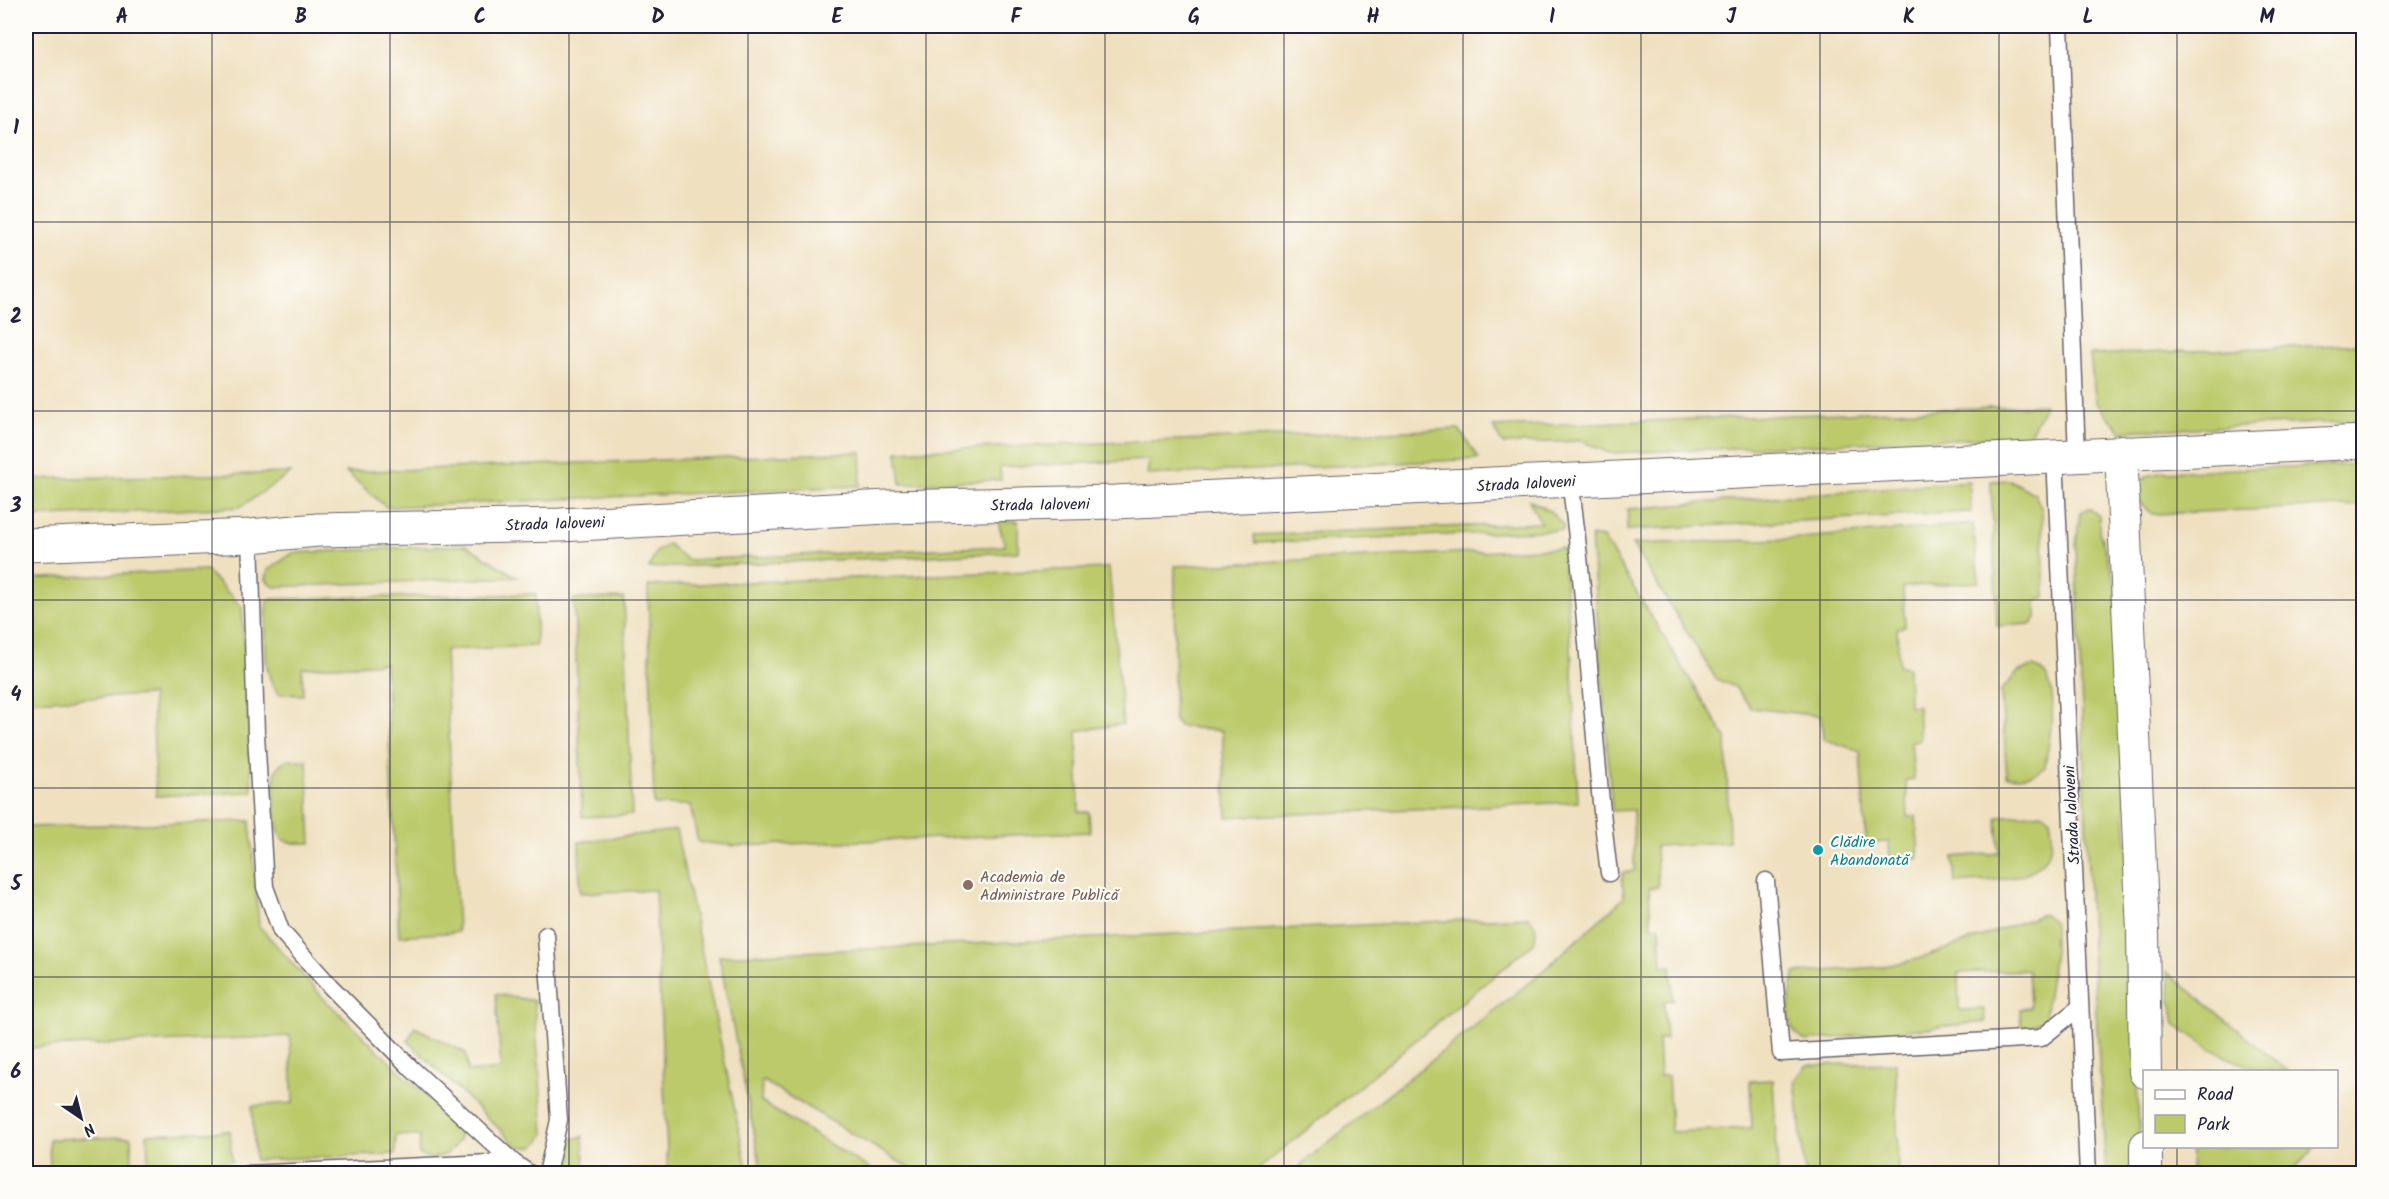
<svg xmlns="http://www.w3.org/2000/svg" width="2389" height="1199" viewBox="0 0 2389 1199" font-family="Kalam,sans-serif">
	<rect width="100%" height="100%" fill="#fdfcf7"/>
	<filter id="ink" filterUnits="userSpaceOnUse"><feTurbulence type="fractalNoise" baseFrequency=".0167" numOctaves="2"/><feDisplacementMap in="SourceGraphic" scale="12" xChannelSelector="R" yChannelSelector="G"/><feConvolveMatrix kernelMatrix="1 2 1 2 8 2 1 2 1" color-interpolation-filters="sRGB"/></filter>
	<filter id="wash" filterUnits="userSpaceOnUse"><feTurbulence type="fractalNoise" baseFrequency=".008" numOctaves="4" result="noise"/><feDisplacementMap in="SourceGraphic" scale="24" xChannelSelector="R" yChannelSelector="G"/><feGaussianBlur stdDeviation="1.35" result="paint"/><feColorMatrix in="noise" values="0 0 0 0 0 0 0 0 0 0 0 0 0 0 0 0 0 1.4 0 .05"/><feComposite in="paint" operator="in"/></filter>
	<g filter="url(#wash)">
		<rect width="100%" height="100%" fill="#efe0c0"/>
		<!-- green -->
		<path fill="#bcca6c" stroke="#6f7654" stroke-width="1.5" d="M 2363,344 L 2363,421 L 2121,431 L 2096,403 L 2090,355 Z
			M 2045,405 L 2029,436 L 1609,453 L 1582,441 L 1503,444 L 1493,427 Z
			M 1459,429 L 1479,459 L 1147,475 L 1149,460 L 1000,467 L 1001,480 L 901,484 L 897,451 Z
			M 862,452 L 860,486 L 386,507 L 346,472 Z
			M 2363,464 L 2363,505 L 2153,514 L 2139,502 L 2137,485 L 2147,476 L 2164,472 Z
			M 291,473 L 240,507 L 26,517 L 26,479 Z
			M 2010,480 L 2035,494 L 2042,510 L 2045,598 L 2036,601 L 2037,616 L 2032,624 L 1997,626 L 1991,481 Z
			M 1969,481 L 1971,512 L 1627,530 L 1628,509 Z
			M 1529,500 L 1550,511 L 1563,525 L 1563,530 L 1255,543 L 1254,535 L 1541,523 Z
			M 2089,508 L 2099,516 L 2099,531 L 2115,582 L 2141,1173 L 2106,1173 L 2089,899 L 2076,546 L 2080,512 Z
			M 998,521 L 1018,521 L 1018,552 L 649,568 L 656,552 L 668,544 L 687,560 L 1005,546 Z
			M 1973,524 L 1979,582 L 1903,587 L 1905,627 L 1897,628 L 1899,666 L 1908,667 L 1909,706 L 1918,706 L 1920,740 L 1911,741 L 1914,779 L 1906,780 L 1908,817 L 1916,816 L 1919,859 L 1890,861 L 1889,842 L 1866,843 L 1860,751 L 1823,739 L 1821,716 L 1751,708 L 1735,687 L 1716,679 L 1632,544 L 1789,539 Z
			M 1591,536 L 1603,538 L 1726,738 L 1729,842 L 1656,846 L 1658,887 L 1649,888 L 1651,926 L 1660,926 L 1662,966 L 1671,966 L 1673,1000 L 1664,1001 L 1666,1039 L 1658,1039 L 1660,1076 L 1668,1076 L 1671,1132 L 1752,1128 L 1750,1081 L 1773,1080 L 1778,1173 L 1295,1173 L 1306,1160 L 1530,982 L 1624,898 L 1622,873 L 1634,871 L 1633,810 L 1612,811 Z
			M 466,545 L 517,577 L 274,587 L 266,580 L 268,570 L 293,553 Z
			M 1562,548 L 1571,646 L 1578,802 L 1227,817 L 1222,731 L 1179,726 L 1174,719 L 1175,566 Z
			M 1109,568 L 1123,724 L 1077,731 L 1079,812 L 1089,812 L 1090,832 L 737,846 L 698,842 L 690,805 L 654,805 L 648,586 Z
			M 206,570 L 242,607 L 252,792 L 156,796 L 152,695 L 26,701 L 26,579 Z
			M 536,594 L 536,646 L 445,650 L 458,932 L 399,936 L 385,663 L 302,668 L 303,695 L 279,694 C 259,672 267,627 267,599 Z
			M 624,598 L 632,815 L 582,817 L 574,599 Z
			M 2033,667 C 2066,674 2048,742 2045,767 C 2033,777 2022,778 2007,776 L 2001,691 L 2019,671 Z
			M 286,760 L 307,760 L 311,843 C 303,843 290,845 283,839 C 274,833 274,786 275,775 C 276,767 280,764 286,760 Z
			M 2043,813 L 2050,819 C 2064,884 1999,879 1955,883 L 1953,857 L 1999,853 L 1997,817 Z
			M 250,821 L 259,926 L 324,999 L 458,1126 L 460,1139 L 447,1154 L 431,1159 L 419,1154 L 420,1136 L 396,1135 L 395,1154 L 255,1160 L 252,1106 L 293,1103 L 290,1036 L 26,1048 L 26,827 Z
			M 676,830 L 748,1173 L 668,1173 L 655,890 L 580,893 L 579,842 Z
			M 2043,914 L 2054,922 L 2054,951 L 2045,1018 L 2030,1027 L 2021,1028 L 2020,1009 L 2030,1008 L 2028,970 L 1958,973 L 1959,1010 L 1984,1009 L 1985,1022 L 1806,1041 C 1780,1029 1790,995 1795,973 L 1880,967 L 1919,959 Z
			M 1528,917 C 1538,925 1537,931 1534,943 L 1254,1173 L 918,1173 L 762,1080 L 761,1102 L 877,1173 L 762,1173 L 719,956 Z
			M 2167,972 L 2288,1071 C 2243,1072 2210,1050 2175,1024 Z
			M 496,994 L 534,1001 L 544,1134 C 537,1148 533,1149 517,1146 L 408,1041 L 415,1027 L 466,1053 L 468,1072 L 501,1069 Z
			M 1896,1063 L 1898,1173 L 1805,1173 L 1795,1080 L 1807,1065 Z
			M 230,1131 L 232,1161 L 148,1164 L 147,1134 Z
			M 583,1136 L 585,1173 L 567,1173 L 564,1155 L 567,1141 Z
			M 131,1137 L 132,1166 L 50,1168 L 49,1139 Z
			M 2191,1147 L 2191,1146 L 2316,1147 L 2290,1173 L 2190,1174 Z"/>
	</g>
	<g filter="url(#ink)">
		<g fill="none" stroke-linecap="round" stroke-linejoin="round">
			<defs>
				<path id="lane" d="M 2060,26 L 2077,455
					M 2055,456 L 2088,1174
					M 1570,480 C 1588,611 1592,743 1609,873
					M 250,536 L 256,734 L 265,887 L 281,931 L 331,987 L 412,1069 L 513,1162 L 530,1174
					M 1766,881 L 1781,1053 L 2041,1038 L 2080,1007
					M 546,935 L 559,1120 L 547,1174
					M 248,1174 L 513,1162"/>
				<path id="street" d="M 2121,451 L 2143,932 L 2145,1072
					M 2146,1146 L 2146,1174"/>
				<path id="secondary" d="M 26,545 L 250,536 L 318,530 L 560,525 L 887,507 L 1115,502 L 2364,442"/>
			</defs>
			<!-- lane casing -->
			<use href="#lane" stroke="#6a646a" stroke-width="19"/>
			<!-- street casing -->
			<use href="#street" stroke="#6a646a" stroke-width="34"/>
			<!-- secondary casing -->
			<use href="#secondary" stroke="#6a646a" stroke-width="35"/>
			<!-- lane -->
			<use href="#lane" stroke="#fff" stroke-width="16"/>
			<!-- street -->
			<use href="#street" stroke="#fff" stroke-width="32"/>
			<!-- secondary -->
			<use href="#secondary" stroke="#fff" stroke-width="33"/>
		</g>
	</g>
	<!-- grid -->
	<path fill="none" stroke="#22223b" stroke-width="1.5" stroke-opacity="0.55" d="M 212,26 L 212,1174M 390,26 L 390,1174M 569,26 L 569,1174M 748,26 L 748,1174M 926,26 L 926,1174M 1105,26 L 1105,1174M 1284,26 L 1284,1174M 1463,26 L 1463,1174M 1641,26 L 1641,1174M 1820,26 L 1820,1174M 1999,26 L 1999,1174M 2177,26 L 2177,1072M 26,222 L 2364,222M 26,411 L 2364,411M 26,600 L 2364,600M 26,788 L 2364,788M 26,977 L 2364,977M 2177,1146 L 2177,1174"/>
	<!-- markers -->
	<circle fill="#0f9aa8" stroke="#fdfcf7" stroke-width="2" cx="1818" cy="850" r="6"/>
	<circle fill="#8d6e63" stroke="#fdfcf7" stroke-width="2" cx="968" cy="885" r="6"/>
	<g text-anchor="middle" stroke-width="4.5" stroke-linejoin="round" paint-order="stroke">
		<!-- street labels -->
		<g font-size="16" fill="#22223b" stroke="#fdfcf7">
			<text transform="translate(1526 483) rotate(-3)" y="6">Strada Ialoveni</text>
			<text transform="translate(1040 504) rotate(-1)" y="6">Strada Ialoveni</text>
			<text transform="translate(555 523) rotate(-2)" y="6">Strada Ialoveni</text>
			<text transform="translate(2071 815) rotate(-93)" y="6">Strada Ialoveni</text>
		</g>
		<!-- culture labels -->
		<g font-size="16" fill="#0d838f" stroke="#fdfcf7" text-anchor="start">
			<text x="1830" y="847">Clădire<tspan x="1830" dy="18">Abandonată</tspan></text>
		</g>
		<!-- education labels -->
		<g font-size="16" fill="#785e54" stroke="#fdfcf7" text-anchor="start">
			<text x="980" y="882">Academia de<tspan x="980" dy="18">Administrare Publică</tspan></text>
		</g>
	</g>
	<!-- margin -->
	<rect width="2389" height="1199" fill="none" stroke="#fdfcf7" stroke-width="66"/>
	<!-- legend -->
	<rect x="2143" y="1070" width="195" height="78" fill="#fdfcf7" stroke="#a5a5ac" stroke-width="1.5"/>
	<rect x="2155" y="1090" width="30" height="9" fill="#ffffff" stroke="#a5a5ac" stroke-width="1.5"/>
	<text x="2197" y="1100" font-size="18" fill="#22223b">Road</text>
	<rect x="2155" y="1115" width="30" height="18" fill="#bcca6c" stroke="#a5a5ac" stroke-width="1.5"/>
	<text x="2197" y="1130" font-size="18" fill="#22223b">Park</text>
	<!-- north arrow -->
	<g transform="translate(81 1118) rotate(145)" stroke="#fdfcf7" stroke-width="4.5" paint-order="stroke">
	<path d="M0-4.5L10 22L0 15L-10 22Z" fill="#22223b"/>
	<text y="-9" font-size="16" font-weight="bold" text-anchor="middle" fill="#22223b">N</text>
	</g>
	<rect x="33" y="33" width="2323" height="1133" fill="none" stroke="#22223b" stroke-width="2"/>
	<g font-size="20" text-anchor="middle" font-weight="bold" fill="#22223b">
		<text x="122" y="23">A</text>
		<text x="301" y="23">B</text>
		<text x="480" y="23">C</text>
		<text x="658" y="23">D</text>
		<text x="837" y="23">E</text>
		<text x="1016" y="23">F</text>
		<text x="1194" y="23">G</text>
		<text x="1373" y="23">H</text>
		<text x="1552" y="23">I</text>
		<text x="1731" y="23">J</text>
		<text x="1909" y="23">K</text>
		<text x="2088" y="23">L</text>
		<text x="2267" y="23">M</text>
		<text x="16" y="134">1</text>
		<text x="16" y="323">2</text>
		<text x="16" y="512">3</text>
		<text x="16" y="701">4</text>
		<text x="16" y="890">5</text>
		<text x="16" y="1078">6</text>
	</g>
</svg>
